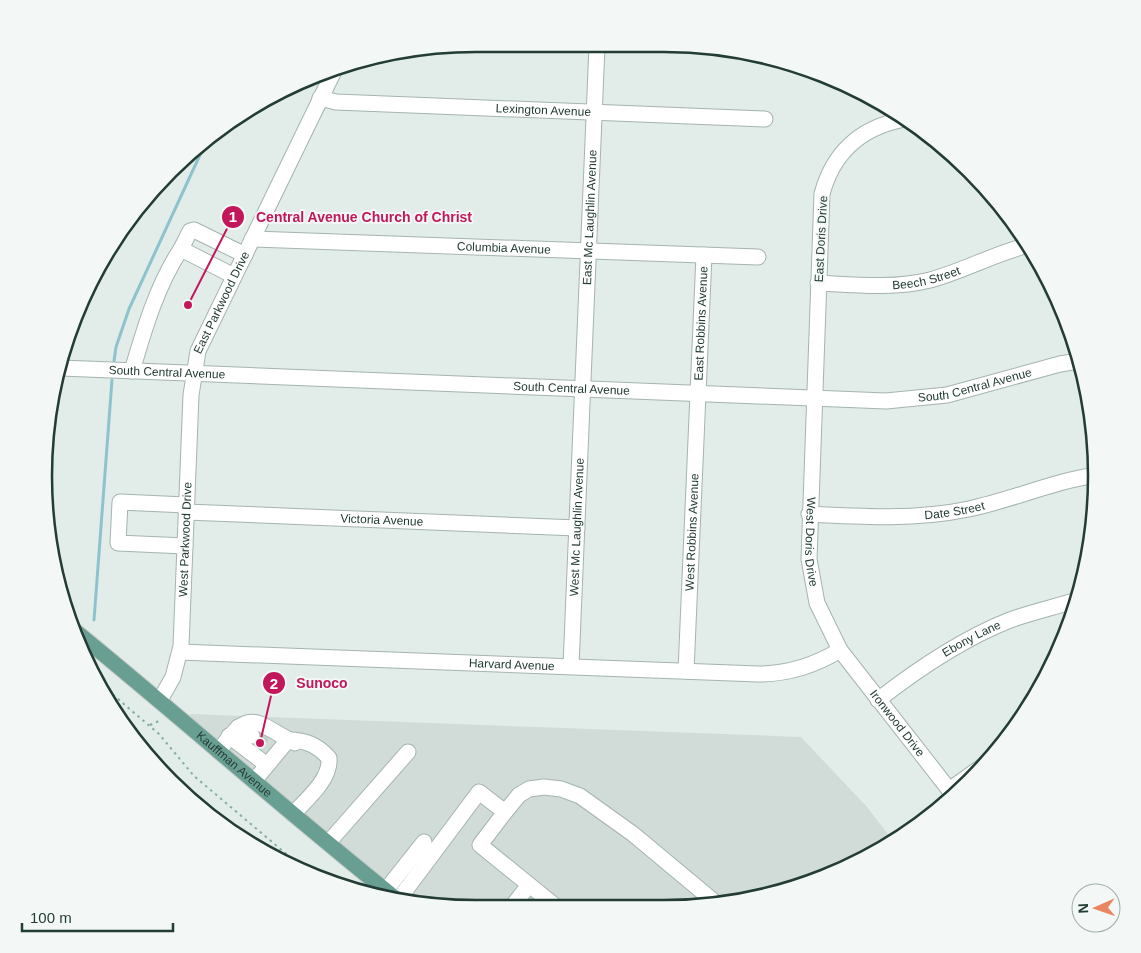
<svg xmlns="http://www.w3.org/2000/svg" width="1141" height="953" viewBox="0 0 1141 953" font-family="Arial,sans-serif">
	<rect width="100%" height="100%" fill="#e2ece8"/>
	<!-- built -->
	<path fill="#d1dbd7" d="M 191,714 L 801,737 L 867,807 L 894,842 L 830,876 L 749,901 L 665,909 L 448,908 L 379,895 L 180,729 Z"/>
	<g fill="none" stroke-linecap="round" stroke-linejoin="round">
		<!-- stream -->
		<path stroke="#8ec3cd" stroke-width="3" d="M 114,361 L 116,347 L 129,309 L 205,144
			M 94,620 L 112,380"/>
		<!-- minor-tunnel -->
		<path stroke="#bcc9c4" stroke-width="15" stroke-dasharray="15 8" stroke-linecap="butt" d="M 252,736 L 267,748"/>
		<defs>
			<g id="minor">
				<path id="s1" d="M 320,98 L 336,102 L 765,119"/>
				<path id="s2" d="M 900,120 C 859,129 833,153 822,194 L 809,559 L 817,603 L 840,650 L 954,796"/>
				<path id="s3" d="M 252,239 L 758,257"/>
				<path d="M 181,249 L 190,231 L 194,230 L 245,255"/>
				<path id="s4" d="M 818,283 C 856,285 894,289 930,280 C 964,271 995,253 1029,245"/>
				<path id="s5" d="M 61,368 L 886,401 L 947,395 L 1060,364 L 1079,361"/>
				<path d="M 132,371 C 144,330 157,285 181,249 L 234,276"/>
				<path id="s6" d="M 186,512 L 577,528"/>
				<path id="s7" d="M 809,514 C 863,517 916,520 969,509 C 1012,500 1053,481 1097,475"/>
				<path d="M 185,546 L 118,543 L 120,502 L 186,505"/>
				<path id="s8" d="M 180,652 L 758,674 C 788,674 814,666 840,650"/>
				<path id="s9" d="M 571,666 L 597,46"/>
				<path id="s10" d="M 686,671 L 704,255"/>
				<path id="s11" d="M 160,700 L 173,677 L 181,646 L 191,395 L 198,351 L 334,71"/>
				<path id="s12" d="M 878,700 C 919,668 962,639 1010,620 C 1032,612 1055,607 1077,600"/>
				<path d="M 238,727 L 252,736"/>
				<path d="M 229,736 L 267,765"/>
				<path d="M 219,751 C 251,705 255,723 295,743"/>
				<path d="M 254,781 L 288,740 C 306,740 317,745 329,758 C 331,779 307,799 293,814"/>
				<path d="M 949,790 L 987,763"/>
				<path d="M 505,812 L 519,795 L 529,789 L 544,787 L 561,789 L 580,796 L 633,834 L 717,904"/>
				<path d="M 328,843 L 408,752"/>
				<path d="M 386,890 L 424,842"/>
				<path d="M 399,899 L 479,792 L 505,812 L 480,845 L 559,909"/>
				<path d="M 510,909 L 529,885"/>
			</g>
			<g id="major">
				<path id="s13" d="M 74,630 C 182,718 286,811 395,898"/>
			</g>
		</defs>
		<!-- minor casing -->
		<use href="#minor" stroke="#a5b4af" stroke-width="17"/>
		<!-- major casing -->
		<use href="#major" stroke="#c1c8c6" stroke-width="17"/>
		<!-- path -->
		<path stroke="#85ada1" stroke-width="2" stroke-dasharray="2.5 4" stroke-linecap="butt" d="M 98,682 L 159,734 L 194,776 L 310,874
			M 150,725 L 161,720"/>
		<!-- minor -->
		<use href="#minor" stroke="#fff" stroke-width="15"/>
		<!-- major -->
		<use href="#major" stroke="#699e92" stroke-width="15"/>
	</g>
	<g text-anchor="middle" stroke-width="4" stroke-linejoin="round" paint-order="stroke">
		<!-- street labels -->
		<g font-size="12" fill="#233c35" stroke="#f3f8f6">
			<text dy="4" stroke="none"><textPath href="#s1" startOffset="224">Lexington Avenue</textPath></text>
			<text dy="4" stroke="none"><textPath href="#s9" startOffset="449">East Mc Laughlin Avenue</textPath></text>
			<text transform="translate(821 239) rotate(-87)" y="4">East Doris Drive</text>
			<text dy="4" stroke="none"><textPath href="#s3" startOffset="252">Columbia Avenue</textPath></text>
			<text dy="4" stroke="none"><textPath href="#s4" startOffset="109">Beech Street</textPath></text>
			<text dy="4" stroke="none"><textPath href="#s11" startOffset="408">East Parkwood Drive</textPath></text>
			<text dy="4" stroke="none"><textPath href="#s10" startOffset="348">East Robbins Avenue</textPath></text>
			<text dy="4" stroke="none"><textPath href="#s5" startOffset="106">South Central Avenue</textPath></text>
			<text dy="4" stroke="none"><textPath href="#s5" startOffset="916">South Central Avenue</textPath></text>
			<text dy="4" stroke="none"><textPath href="#s5" startOffset="511">South Central Avenue</textPath></text>
			<text dy="4" stroke="none"><textPath href="#s7" startOffset="146">Date Street</textPath></text>
			<text dy="4" stroke="none"><textPath href="#s6" startOffset="196">Victoria Avenue</textPath></text>
			<text dy="4" stroke="none"><textPath href="#s9" startOffset="139">West Mc Laughlin Avenue</textPath></text>
			<text dy="4" stroke="none"><textPath href="#s10" startOffset="139">West Robbins Avenue</textPath></text>
			<text dy="4" stroke="none"><textPath href="#s11" startOffset="165">West Parkwood Drive</textPath></text>
			<text dy="4" stroke="none"><textPath href="#s2" startOffset="462">West Doris Drive</textPath></text>
			<text dy="4" stroke="none"><textPath href="#s12" startOffset="112">Ebony Lane</textPath></text>
			<text dy="4" stroke="none"><textPath href="#s8" startOffset="332">Harvard Avenue</textPath></text>
			<text dy="4" stroke="none"><textPath href="#s2" startOffset="669">Ironwood Drive</textPath></text>
			<text dy="4" stroke="none"><textPath href="#s13" startOffset="209">Kauffman Avenue</textPath></text>
		</g>
	</g>
	<!-- crop -->
	<path d="M0 0H1141V953H0ZM476 52H664A424 424 0 0 1 1088 476V476A424 424 0 0 1 664 900H476A424 424 0 0 1 52 476V476A424 424 0 0 1 476 52Z" fill="#f3f8f6" fill-rule="evenodd"/>
	<path fill="none" stroke="#233c35" stroke-width="2.5" d="M476 52H664A424 424 0 0 1 1088 476V476A424 424 0 0 1 664 900H476A424 424 0 0 1 52 476V476A424 424 0 0 1 476 52Z"/>
	<!-- callouts -->
	<path fill="none" stroke="#c2185b" stroke-width="2" d="M188 305L233 217M260 743L274 683"/>
	<g fill="#c2185b" stroke="#f3f8f6" stroke-width="2">
		<circle cx="188" cy="305" r="5"/>
		<circle cx="260" cy="743" r="5"/>
		<circle cx="233" cy="217" r="12"/>
		<circle cx="274" cy="683" r="12"/>
	</g>
	<g font-size="15" text-anchor="middle" font-weight="bold" fill="#fff">
		<text x="233" y="222">1</text>
		<text x="274" y="689">2</text>
	</g>
	<g font-size="14" text-anchor="middle" font-weight="bold" fill="#c2185b" stroke="#f3f8f6" stroke-width="4" stroke-linejoin="round" paint-order="stroke">
		<text x="364" y="222">Central Avenue Church of Christ</text>
		<text x="322" y="688">Sunoco</text>
	</g>
	<!-- north arrow -->
	<g transform="translate(1096 908) rotate(268)"><circle r="24" fill="#f3f8f6" stroke="#a0ada9"/>
	<path d="M0-4L9 19L0 12L-9 19Z" fill="#ea8562"/>
	<text y="-8" font-size="14" font-weight="bold" text-anchor="middle" fill="#233c35">N</text>
	</g>
	<!-- scale -->
	<path d="M22 923v8h151v-8" fill="none" stroke="#233c35" stroke-width="2.5"/>
	<text x="30" y="923" font-size="15" fill="#233c35" stroke="#f3f8f6" stroke-width="4" paint-order="stroke">100 m</text>
</svg>
